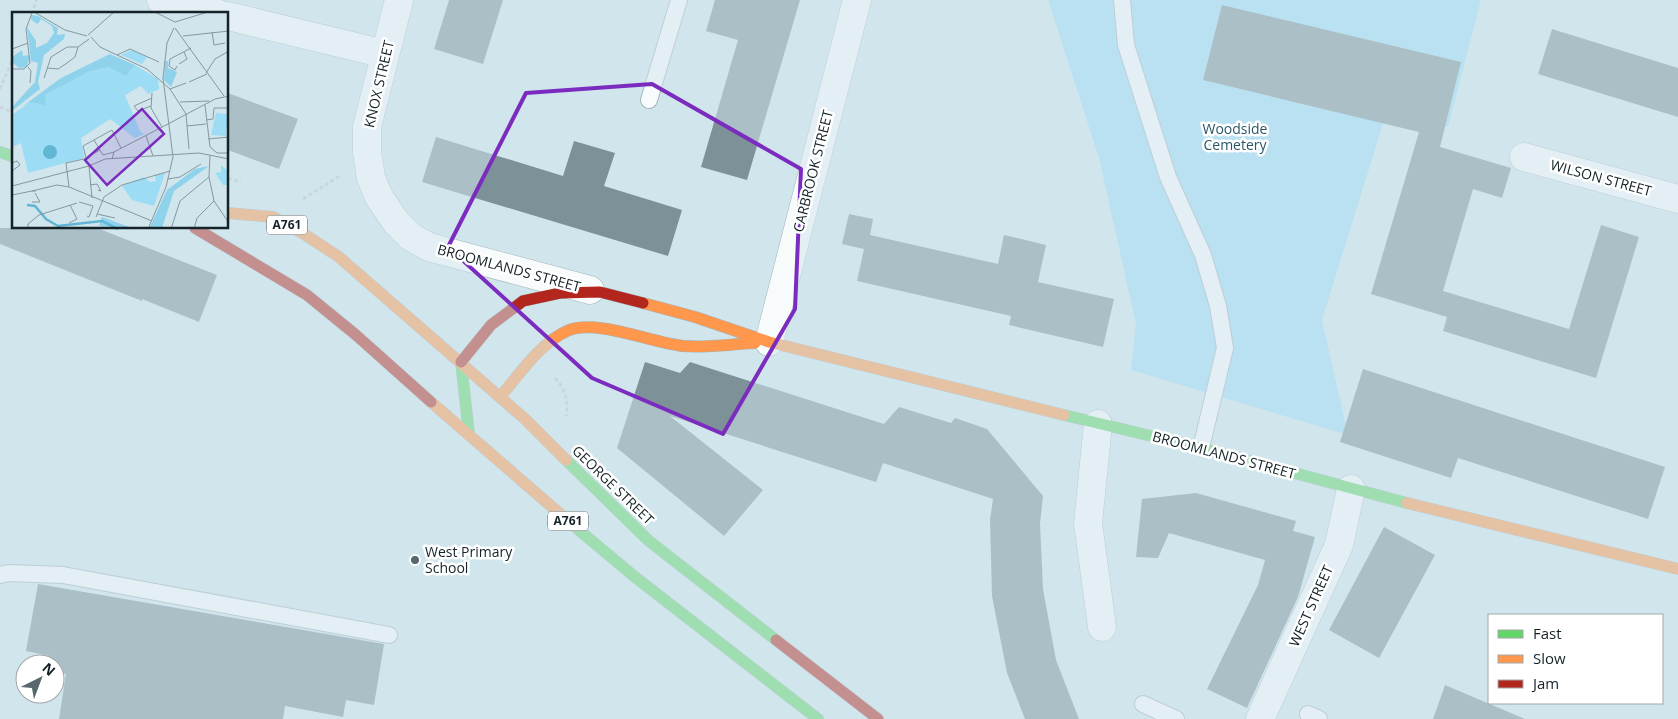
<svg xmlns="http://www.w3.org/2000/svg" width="1678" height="719" viewBox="0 0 1678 719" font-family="'Open Sans',sans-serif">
	<rect width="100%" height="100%" fill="#d1e5ed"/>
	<!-- green -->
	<path fill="#9ddcf5" d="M 1048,0 L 1481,0 L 1448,127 L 1386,114 L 1322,320 L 1348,435 L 1131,370 L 1136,324 L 1099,158 Z"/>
	<!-- building -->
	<path fill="#7d9199" d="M 449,0 L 503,0 L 483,64 L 434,49 Z
		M 715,0 L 800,0 L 747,180 L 701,167 L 738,40 L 706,31 Z
		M 1222,5 L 1461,62 L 1440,147 L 1511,168 L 1502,198 L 1473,189 L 1443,291 L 1569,329 L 1601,225 L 1639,237 L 1596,378 L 1443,331 L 1447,317 L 1371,294 L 1419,132 L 1203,80 Z
		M 1552,29 L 1678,68 L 1678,117 L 1538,74 Z
		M 228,93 L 298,119 L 279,169 L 228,150 Z
		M 436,137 L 563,176 L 574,141 L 615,153 L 604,186 L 682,210 L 668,256 L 422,182 Z
		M 849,214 L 873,219 L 870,235 L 998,264 L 1004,235 L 1046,245 L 1038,282 L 1114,299 L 1103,347 L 1009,325 L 1011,316 L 857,281 L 864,249 L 842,244 Z
		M 0,228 L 97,228 L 217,275 L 199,322 L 142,299 L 142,301 L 0,244 Z
		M 645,362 L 680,373 L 690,362 L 884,424 L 899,407 L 951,423 L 955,418 L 987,429 L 1043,496 L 1040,524 L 1043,589 L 1056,660 L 1079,719 L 1025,719 L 1007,673 L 992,596 L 990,520 L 993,499 L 883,463 L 876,482 L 670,416 L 763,490 L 724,536 L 617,448 Z
		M 1363,369 L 1665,467 L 1648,519 L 1458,458 L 1451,478 L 1340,442 Z
		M 1196,493 L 1296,521 L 1293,531 L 1315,537 L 1298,597 L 1247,708 L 1207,689 L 1258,585 L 1265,560 L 1169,533 L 1158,558 L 1136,557 L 1142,499 Z
		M 1384,527 L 1435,555 L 1379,658 L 1329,630 Z
		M 38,584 L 384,644 L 374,705 L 346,700 L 343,717 L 285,706 L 283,719 L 59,719 L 66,674 L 55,672 L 55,664 L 49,664 L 50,656 L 26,651 Z
		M 1445,685 L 1525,719 L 1433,719 Z"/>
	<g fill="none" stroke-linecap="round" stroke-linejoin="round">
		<defs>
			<path id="lane" d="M 1122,0 L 1126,45 L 1168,177 L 1203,255 L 1218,306 L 1225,348 L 1201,448
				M 649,100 L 679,0
				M 0,575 L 9,573 L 63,575 L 389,635
				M 1143,704 L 1176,719
				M 1308,714 L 1319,719"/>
			<path id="street" d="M 161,0 L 219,14
				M 399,0 L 367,127 L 367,152 L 371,178 L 379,197 L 396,222 L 411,237 L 429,247 L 590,290
				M 228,16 L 385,54
				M 1524,157 L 1678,199
				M 769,342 L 857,0
				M 1098,424 L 1088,523 L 1102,627
				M 1260,719 L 1339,545 L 1351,489"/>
			<path id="fast" d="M 0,152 L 14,157
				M 461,362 L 469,434
				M 1064,415 L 1201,448 L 1407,503
				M 566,460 L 649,541 L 776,640
				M 574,526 L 635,577 L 818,719"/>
			<path id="slow" d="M 228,213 L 273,217 L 304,234 L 339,257 L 525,419 L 566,460
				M 643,303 L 695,317 L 769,342 L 1064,415
				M 500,397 C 519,375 540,343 567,331 C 596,318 652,343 683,346 C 707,348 731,344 755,343
				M 431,402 L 574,526
				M 1407,503 L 1678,569"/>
			<path id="jam" d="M 195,228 L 307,295 L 356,335 L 431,402
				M 461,362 L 491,325 L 523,301 L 560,293 L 600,292 L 643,303
				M 776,640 L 878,719"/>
		</defs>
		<!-- lane casing -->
		<use href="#lane" stroke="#a3b3b9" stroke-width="18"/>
		<!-- street casing -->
		<use href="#street" stroke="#a3b3b9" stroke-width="29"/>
		<!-- fast casing -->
		<use href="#fast" stroke="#a3b3b9" stroke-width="12"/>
		<!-- slow casing -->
		<use href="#slow" stroke="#a3b3b9" stroke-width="12"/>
		<!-- jam casing -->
		<use href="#jam" stroke="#a3b3b9" stroke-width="12"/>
		<!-- path -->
		<path stroke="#bfc6c9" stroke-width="3" stroke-dasharray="4 2.5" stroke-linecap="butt" d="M 31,14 L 37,0
			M 0,89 L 14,56
			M 0,107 L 14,113
			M 228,178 L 241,182
			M 303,199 L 341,175
			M 555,378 C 565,388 569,403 566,416"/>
		<!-- lane -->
		<use href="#lane" stroke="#f8fbfc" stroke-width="16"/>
		<!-- street -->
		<use href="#street" stroke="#f8fbfc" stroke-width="28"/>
		<!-- fast -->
		<use href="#fast" stroke="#63d668" stroke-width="11"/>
		<!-- slow -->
		<use href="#slow" stroke="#ff974d" stroke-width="11"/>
		<!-- jam -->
		<use href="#jam" stroke="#b3261e" stroke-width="11"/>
	</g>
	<!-- marked area -->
	<path d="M0 0H1678V719H0ZM 652,84 L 801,169 L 795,309 L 723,434 L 592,378 L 448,247 L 526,93 Z" fill="#d1e5ed" fill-opacity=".55" fill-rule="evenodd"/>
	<path fill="none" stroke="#7b2cbf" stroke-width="4" stroke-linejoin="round" d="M 652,84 L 801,169 L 795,309 L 723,434 L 592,378 L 448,247 L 526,93 Z"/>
	<!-- markers -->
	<circle fill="#57676e" stroke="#fff" stroke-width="2" cx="415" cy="560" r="5"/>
	<g text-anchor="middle" stroke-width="5" stroke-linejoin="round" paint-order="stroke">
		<!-- shield labels -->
		<g fill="#fff" stroke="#5b6569" stroke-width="1">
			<rect x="267" y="215.5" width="40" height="19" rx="4"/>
			<rect x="548" y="511.5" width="40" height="19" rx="4"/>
		</g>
		<g font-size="12" font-weight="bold" fill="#152329">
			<text x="287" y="229">A761</text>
			<text x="568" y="525">A761</text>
		</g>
		<!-- street labels -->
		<g font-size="14" fill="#152329" stroke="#fff">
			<text transform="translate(379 84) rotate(-77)" y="5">KNOX STREET</text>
			<text transform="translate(813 171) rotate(-76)" y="5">CARBROOK STREET</text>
			<text transform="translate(1601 178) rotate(15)" y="5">WILSON STREET</text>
			<text transform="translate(509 268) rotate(15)" y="5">BROOMLANDS STREET</text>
			<text transform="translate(1224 455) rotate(15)" y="5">BROOMLANDS STREET</text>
			<text transform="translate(613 485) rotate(44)" y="5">GEORGE STREET</text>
			<text transform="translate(1311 606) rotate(-66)" y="5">WEST STREET</text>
		</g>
		<!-- park labels -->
		<g font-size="14" fill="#2a5768" stroke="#fff">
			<text x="1235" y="134">Woodside<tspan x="1235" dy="16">Cemetery</tspan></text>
		</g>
		<!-- poi labels -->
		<g font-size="14" fill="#152329" stroke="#fff" text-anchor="start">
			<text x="425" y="557">West Primary<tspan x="425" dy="16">School</tspan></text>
		</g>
	</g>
	<!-- overview -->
	<g transform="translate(12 12)">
		<rect width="216" height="216" fill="#d1e5ed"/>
		<path d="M 119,38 L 135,45 L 130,52 L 109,43 ZM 123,53 L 146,67 L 147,77 L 136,82 L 129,74 L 113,83 L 128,119 L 132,122 L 123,126 L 98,107 L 69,126 L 72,146 L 16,161 L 9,131 L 0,135 L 0,103 L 18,90 L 31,91 L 33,83 L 76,60 L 96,55 L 114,64 ZM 204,101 L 216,102 L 214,124 L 199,123 ZM 209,153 L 216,159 L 216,173 L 211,173 L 203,161 L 209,160 ZM 153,161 L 142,194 L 120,188 L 110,174 L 132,165 L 138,170 L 144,169 L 143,163 Z" fill="#9ddcf5"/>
		<path d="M 20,3 L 26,4 L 46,16 L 45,23 L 53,22 L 52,27 L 32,43 L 26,70 L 28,77 L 0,99 L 0,95 L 23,70 L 26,51 L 19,49 L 15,15 L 24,29 L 24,36 L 35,31 L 42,21 L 40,14 L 29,7 L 26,12 L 22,10 L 18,6 ZM 10,38 L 11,44 L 17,43 L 17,49 L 14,55 L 7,56 L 0,50 L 0,45 ZM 98,42 L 123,53 L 114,64 L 96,55 L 76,60 L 33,83 L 34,93 L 18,90 L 11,94 L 49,66 ZM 153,49 L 156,49 L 156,56 L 165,60 L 159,75 L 152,68 ZM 197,154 L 162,179 L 150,216 L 137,217 L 155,178 L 183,157 ZM 90,205 L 120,216 L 87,214 Z" fill="#8ed2eb"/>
		<path d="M31 140a7 7 0 1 1 14 0a7 7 0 1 1-14 0Z" fill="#61b6d3"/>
		<path fill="none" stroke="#61b6d3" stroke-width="2.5" d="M 15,193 L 23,194 L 34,207 L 46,214 L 90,209 L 106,217"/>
		<path fill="none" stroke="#86979f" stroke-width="1" d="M 22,0 L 53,18 L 75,24M 143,0 L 163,10M 163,10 L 196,0M 163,16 L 212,84M 200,20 L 202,33 L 213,31M 76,23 L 102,0M 171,24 L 217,19M 79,25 L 88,35 L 135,57 L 158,77 L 174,102 L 177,137M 0,37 L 16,31M 105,43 L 118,37 L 147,50M 167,52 L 175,47 L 172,40M 165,54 L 163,58 L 157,54 L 158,47 L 179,36M 16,55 L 19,59 L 18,71M 35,56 L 46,57 L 55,51 L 63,45 L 66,35M 0,57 L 12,57 L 18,51 L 14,17 L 20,1M 194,61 L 203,47 L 217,39M 32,66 L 39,45 L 55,35 L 66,35 L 77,27M 177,70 L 195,62M 158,77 L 174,71M 140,81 L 139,96 L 150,115M 168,90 L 197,89M 193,93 L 198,135 L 205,141 L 217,141M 139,94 L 126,99 L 122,94 L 140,86M 194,108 L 201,107 L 202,96 L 217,96M 156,112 L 203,87 L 217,84M 175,114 L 194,112M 134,124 L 141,144M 196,127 L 217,125M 82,128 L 91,143 L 102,140M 198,143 L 197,165 L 202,189 L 217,211M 74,146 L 71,134 L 100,118 L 109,136M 100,147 L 102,140 L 156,112M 0,151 L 5,149 L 8,153 L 0,159M 77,154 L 80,186M 156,167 L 168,165 L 189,152M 78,173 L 85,172 L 89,179 L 86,178M 0,174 L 77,154 L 93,147 L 187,141 L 217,147M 57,175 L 54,151 L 72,147 L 88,138M 24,179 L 20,179 L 45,173 L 57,175 L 140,209M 0,183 L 20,179M 20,190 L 28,190 L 23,181M 67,190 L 81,194 L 77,205 L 75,204M 85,202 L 103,206M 84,205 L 92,185 L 110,173 L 158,159M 57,211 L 65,207 L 58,193M 16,217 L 16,212 L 27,203 L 65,191M 136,217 L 154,175 L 161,145 L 151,66 L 155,31 L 162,16M 159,217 L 168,189 L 197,165M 182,217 L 185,206 L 202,189"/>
		<path fill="#7b2cbf" fill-opacity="0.15" stroke="#7b2cbf" stroke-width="2.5" d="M 130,97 L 152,122 L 95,173 L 73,148 Z"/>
		<rect width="216" height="216" fill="none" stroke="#152329" stroke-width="2.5"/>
	</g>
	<!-- legend -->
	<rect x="1488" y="614" width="175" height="90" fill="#ffffff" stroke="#a1a7a9"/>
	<rect x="1498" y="630" width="25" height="8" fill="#63d668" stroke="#a1a7a9"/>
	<text x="1533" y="639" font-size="15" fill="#152329">Fast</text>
	<rect x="1498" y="655" width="25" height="8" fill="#ff974d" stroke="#a1a7a9"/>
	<text x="1533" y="664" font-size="15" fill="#152329">Slow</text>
	<rect x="1498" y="680" width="25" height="8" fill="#b3261e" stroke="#a1a7a9"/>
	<text x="1533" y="689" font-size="15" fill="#152329">Jam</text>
	<!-- north arrow -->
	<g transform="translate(40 679) rotate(42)"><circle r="24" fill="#ffffff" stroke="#a1a7a9"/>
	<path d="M0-4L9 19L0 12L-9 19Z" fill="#57676e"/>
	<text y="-8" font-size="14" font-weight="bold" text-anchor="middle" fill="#152329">N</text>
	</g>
</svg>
